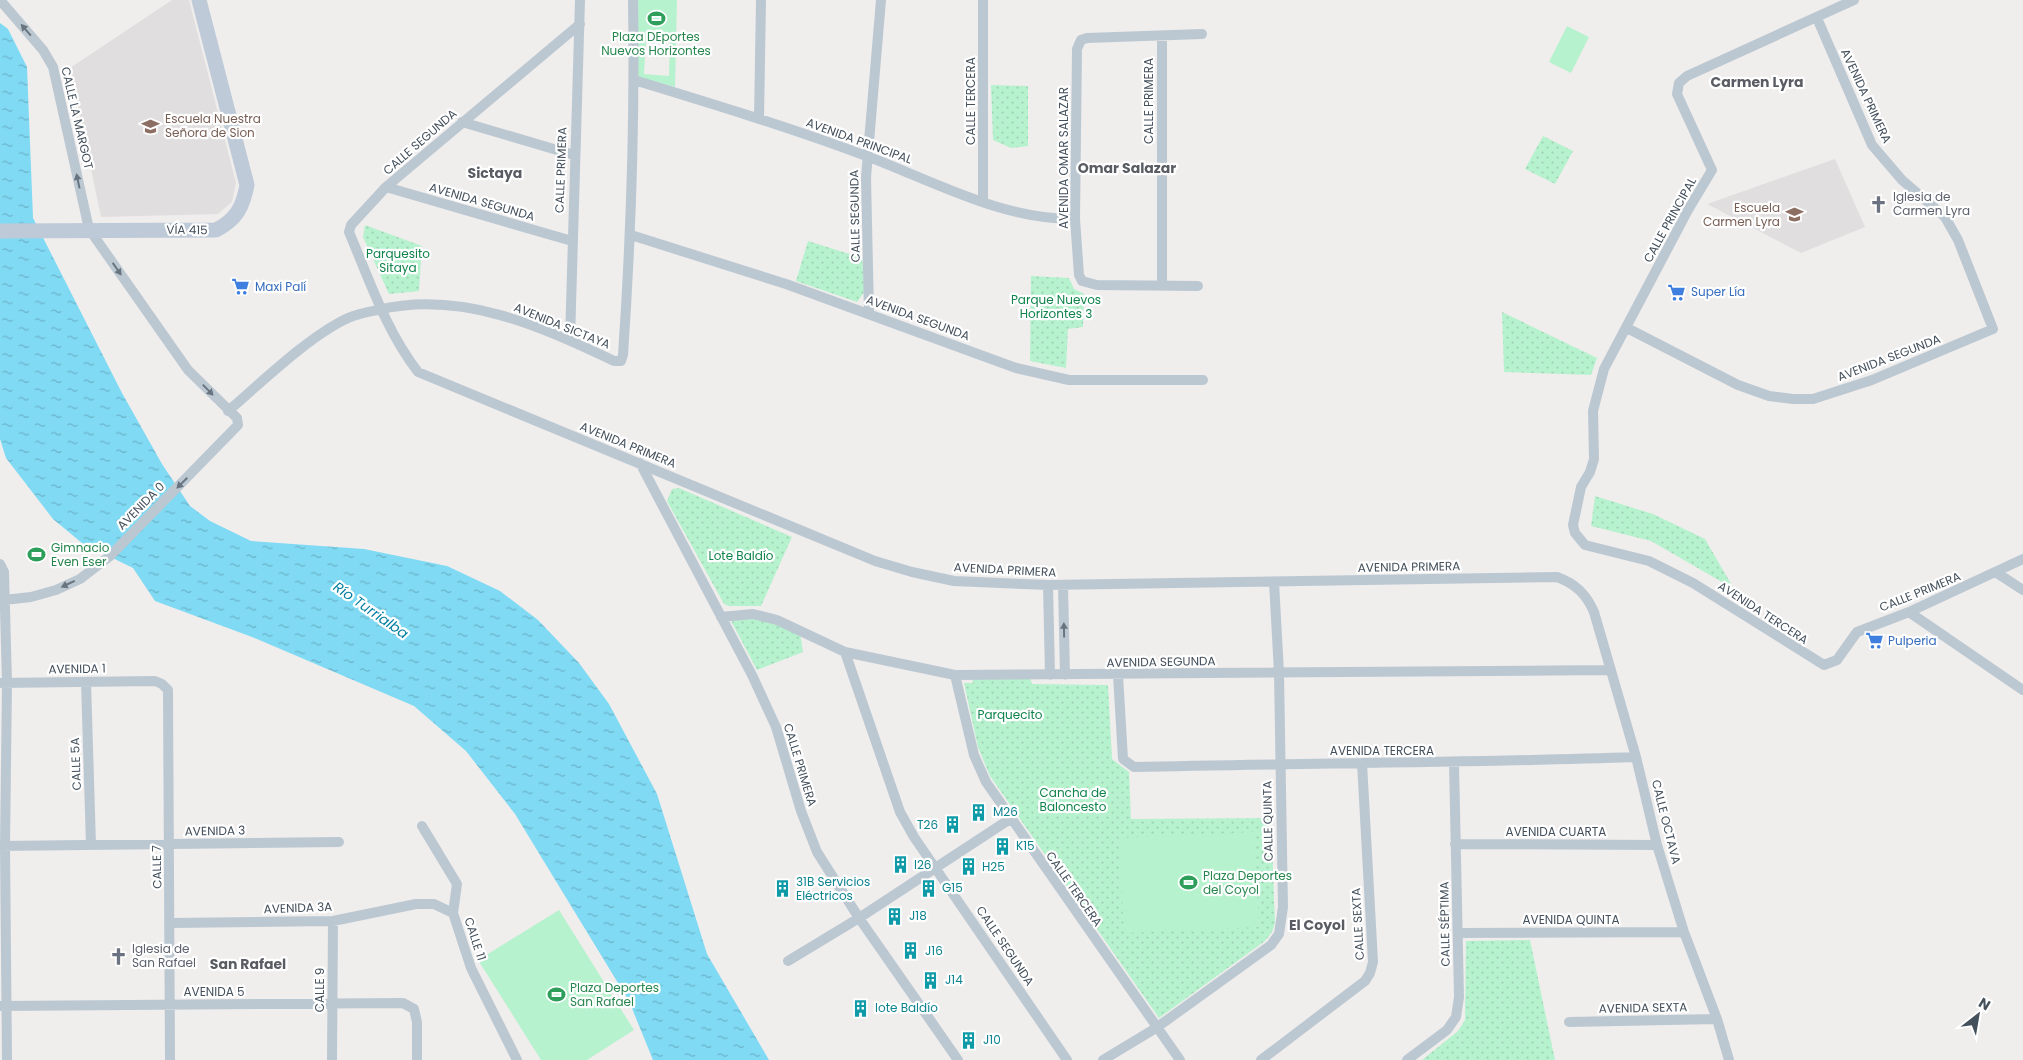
<svg xmlns="http://www.w3.org/2000/svg" width="2023" height="1060" viewBox="0 0 2023 1060" font-family="Poppins,sans-serif">
	<defs>
		<pattern id="grass-dots" width="8" height="8" patternUnits="userSpaceOnUse" patternTransform="scale(1.25)"><rect width="8" height="8" fill="#b7f2ce"/><path d="M2 2h.1M6 6h.1" fill="none" stroke="#9fd1b3" stroke-width="1.8" stroke-linecap="round"/></pattern>
		<pattern id="water-ripples" width="26" height="14" patternUnits="userSpaceOnUse" patternTransform="scale(1.25)"><rect width="26" height="14" fill="#80daf3"/><path d="M2 4q2-2 4 0t4 0M15 11q2-2 4 0t4 0" fill="none" stroke="#6ab3c8"/></pattern>
	</defs>
	<rect width="100%" height="100%" fill="#f0eded"/>
	<!-- education -->
	<path fill="#e1dedf" d="M 172,0 L 189,0 L 236,183 L 232,202 L 218,214 L 101,217 L 70,68 Z
		M 1835,159 L 1865,227 L 1801,253 L 1707,204 Z"/>
	<!-- grass -->
	<path fill="url(#grass-dots)" d="M 991,85 L 1028,86 L 1028,146 L 1011,148 L 993,140 Z
		M 1543,136 L 1573,151 L 1555,184 L 1525,169 Z
		M 365,225 L 422,246 L 419,291 L 389,294 L 363,237 Z
		M 808,241 L 862,258 L 865,291 L 857,302 L 796,281 Z
		M 1031,276 L 1069,278 L 1074,289 L 1084,294 L 1083,327 L 1068,329 L 1066,368 L 1030,361 Z
		M 1502,312 L 1597,358 L 1591,375 L 1504,372 Z
		M 679,488 L 792,537 L 761,606 L 729,606 L 724,604 L 667,501 L 672,489 Z
		M 1595,496 L 1653,514 L 1705,539 L 1734,589 L 1651,541 L 1591,526 Z
		M 729,617 L 768,618 L 800,633 L 803,652 L 757,670 Z
		M 972,678 L 1030,678 L 1032,684 L 1108,685 L 1112,759 L 1129,772 L 1131,819 L 1271,818 L 1275,923 L 1272,932 L 1265,941 L 1159,1018 L 990,776 L 978,747 L 964,683 L 973,683 Z
		M 1530,940 L 1555,1060 L 1422,1060 L 1458,1031 L 1465,1020 L 1466,941 Z"/>
	<!-- garden -->
	<path fill="#b7f2ce" fill-rule="evenodd" d="M 637,0 L 677,0 L 675,87 L 638,77 ZM 646,41 L 670,42 L 669,76 L 644,74 Z
		M 1567,26 L 1589,37 L 1571,73 L 1549,62 Z
		M 1254,832 L 1259,927 L 1124,933 L 1119,838 Z
		M 559,910 L 634,1030 L 587,1060 L 541,1060 L 478,960 Z"/>
	<!-- water -->
	<path fill="url(#water-ripples)" d="M 0,23 L 8,29 L 27,67 L 33,218 L 122,393 L 162,464 L 190,506 L 210,521 L 251,541 L 364,549 L 447,566 L 500,591 L 538,620 L 579,663 L 609,704 L 657,794 L 707,954 L 769,1060 L 653,1060 L 629,1001 L 515,814 L 466,751 L 414,706 L 252,637 L 155,601 L 133,568 L 82,543 L 53,519 L 6,458 L 0,439 Z"/>
	<g fill="none" stroke-linecap="round" stroke-linejoin="round">
		<!-- street -->
		<path stroke="#bcc8d1" stroke-width="10" d="M 0,0 L 43,50 L 53,67 L 89,229 L 188,370 L 237,418 L 238,425 L 110,556 L 80,579 L 56,590 L 31,597 L 4,600
			M 1854,0 L 1687,76 L 1679,83 L 1677,94 L 1712,170 L 1688,210 L 1604,369 L 1593,411 L 1594,459 L 1590,472 L 1581,487 L 1573,525 L 1575,533 L 1585,545 L 1649,561 L 1693,583 L 1824,665 L 1837,660 L 1857,632 L 1909,612 L 2023,559
			M 580,24 L 386,187 L 351,225 L 349,232 C 369,279 386,331 418,372 L 875,561 L 912,572 L 954,581 L 1048,585 L 1557,577 C 1576,584 1586,594 1594,612 L 1636,757 L 1657,845 L 1684,932 L 1717,1019 L 1729,1060
			M 1162,37 L 1162,285
			M 634,80 C 713,104 792,128 869,157 C 935,182 1003,220 1075,219
			M 759,119 L 761,0
			M 462,122 L 574,155
			M 386,187 L 572,241
			M 983,202 L 983,0
			M 631,235 L 786,284 L 1016,368 L 1069,380 L 1203,380
			M 1198,286 L 1097,285 L 1082,281 L 1079,275 L 1075,219 L 1077,49 L 1081,40 L 1087,38 L 1202,34
			M 869,313 L 866,177 L 881,0
			M 1627,328 L 1738,385 L 1769,396 L 1793,399 L 1813,399 L 1872,380 L 1993,329 L 1958,240 L 1945,217 L 1902,180 L 1872,145 L 1817,18
			M 570,340 L 580,0
			M 228,411 C 262,382 309,336 348,318 C 357,314 368,312 378,310 C 461,290 540,326 614,361 L 621,361 L 623,355 C 631,237 635,119 633,0
			M 640,463 L 752,675 L 776,727 L 801,811 L 817,852 L 859,918 L 958,1060
			M 0,564 L 4,572 L 7,683 L 5,846 L 7,1060
			M 1997,573 L 2023,590
			M 1048,585 L 1050,675
			M 1063,585 L 1065,675
			M 1909,612 L 2023,690
			M 721,617 L 753,614 L 777,620 L 845,652 L 955,675 L 1611,670
			M 845,652 L 900,812 L 914,837 L 1067,1060
			M 955,675 L 974,755 L 986,782 L 1180,1060
			M 1118,675 L 1123,759 L 1134,767 C 1302,763 1469,763 1636,757
			M 86,682 L 91,845
			M 0,683 L 155,681 L 162,684 L 168,690 L 170,1060
			M 422,826 L 457,884 L 453,913 L 471,968 L 517,1060
			M 1455,844 L 1657,845
			M 0,846 L 339,842
			M 170,923 L 333,921 L 416,904 L 434,904 L 453,913
			M 1458,933 L 1684,932
			M 788,961 L 859,918 L 1010,819
			M 1,1006 L 403,1003 L 414,1009 L 417,1022 L 417,1060
			M 1569,1022 L 1717,1019
			M 332,1060 L 333,921
			M 1103,1060 L 1156,1028 L 1271,945 L 1279,934 L 1283,907 L 1279,673 L 1274,582
			M 1261,1060 L 1365,981 L 1370,973 L 1373,962 L 1362,763
			M 1407,1060 L 1447,1030 L 1456,1017 L 1459,997 L 1454,763"/>
		<!-- secondary -->
		<path stroke="#becad8" stroke-width="15" d="M 0,231 L 216,230 C 236,220 243,207 247,185 L 199,0"/>
	</g>
	<!-- one-way arrows -->
	<defs><path id="oneway-solid" d="M-6-.8H1V-3.2L6.5 0L1 3.2V.8H-6Z" transform="scale(1.25)"/></defs>
	<g fill="#68747f">
		<use href="#oneway-solid" transform="translate(26 30) rotate(-131)"/>
		<use href="#oneway-solid" transform="translate(78 181) rotate(-102)"/>
		<use href="#oneway-solid" transform="translate(117 269) rotate(55)"/>
		<use href="#oneway-solid" transform="translate(208 390) rotate(46)"/>
		<use href="#oneway-solid" transform="translate(182 483) rotate(135)"/>
		<use href="#oneway-solid" transform="translate(68 584) rotate(155)"/>
		<use href="#oneway-solid" transform="translate(1064 630) rotate(-91)"/>
	</g>
	<!-- icons -->
	<defs>
		<symbol id="stadium-bare" viewBox="-9 -9 18 18"><path d="M0-5a6.5 5 0 1 0 0 10a6.5 5 0 1 0 0-10ZM-3.5-1.8h7v3.6h-7Z" fill="#2e9e5b" stroke="#fff" stroke-width="2.5" paint-order="stroke"/></symbol>
		<symbol id="school-bare" viewBox="-9 -9 18 18"><path d="M0-5L7-2L0 1L-7-2ZM-4 1L0 2.5L4 1V4Q0 6-4 4Z" fill="#8d6e63" stroke="#fff" stroke-width="2.5" paint-order="stroke"/></symbol>
		<symbol id="church-bare" viewBox="-9 -9 18 18"><path d="M-1.2-6h2.4v3.5h3.3v2.4h-3.3V6h-2.4V-.1h-3.3v-2.4h3.3Z" fill="#6b7280" stroke="#fff" stroke-width="2.5" paint-order="stroke"/></symbol>
		<symbol id="supermarket-bare" viewBox="-9 -9 18 18"><path d="M-6-5.5h2.5l.6 2H6L4.5 2H-2.5L-4.4-4H-6ZM-1.5 3.2a1.3 1.3 0 1 0 .1 0ZM3 3.2a1.3 1.3 0 1 0 .1 0Z" fill="#3f7fe0" stroke="#fff" stroke-width="2.5" paint-order="stroke"/></symbol>
		<symbol id="building-bare" viewBox="-9 -9 18 18"><path d="M-4-6H4V6H1V3H-1V6H-4ZM-2.5-4.3h1.7v1.8h-1.7ZM.8-4.3h1.7v1.8H.8ZM-2.5-1h1.7V.8h-1.7ZM.8-1h1.7V.8H.8Z" fill="#0f9aa8" stroke="#fff" stroke-width="2.5" paint-order="stroke"/></symbol>
	</defs>
	<g fill-rule="evenodd">
		<use href="#stadium-bare" x="644" y="6" width="25" height="25"/>
		<use href="#school-bare" x="138" y="114" width="25" height="25"/>
		<use href="#church-bare" x="1866" y="192" width="25" height="25"/>
		<use href="#school-bare" x="1782" y="202" width="25" height="25"/>
		<use href="#supermarket-bare" x="228" y="274" width="25" height="25"/>
		<use href="#supermarket-bare" x="1664" y="280" width="25" height="25"/>
		<use href="#stadium-bare" x="24" y="542" width="25" height="25"/>
		<use href="#supermarket-bare" x="1862" y="628" width="25" height="25"/>
		<use href="#building-bare" x="966" y="800" width="25" height="25"/>
		<use href="#building-bare" x="940" y="812" width="25" height="25"/>
		<use href="#building-bare" x="990" y="834" width="25" height="25"/>
		<use href="#building-bare" x="888" y="852" width="25" height="25"/>
		<use href="#building-bare" x="956" y="854" width="25" height="25"/>
		<use href="#stadium-bare" x="1176" y="870" width="25" height="25"/>
		<use href="#building-bare" x="916" y="876" width="25" height="25"/>
		<use href="#building-bare" x="770" y="876" width="25" height="25"/>
		<use href="#building-bare" x="882" y="904" width="25" height="25"/>
		<use href="#building-bare" x="898" y="938" width="25" height="25"/>
		<use href="#church-bare" x="106" y="944" width="25" height="25"/>
		<use href="#building-bare" x="918" y="968" width="25" height="25"/>
		<use href="#stadium-bare" x="544" y="982" width="25" height="25"/>
		<use href="#building-bare" x="848" y="996" width="25" height="25"/>
		<use href="#building-bare" x="956" y="1028" width="25" height="25"/>
	</g>
	<g text-anchor="middle" stroke-width="4.5" stroke-linejoin="round" paint-order="stroke">
		<!-- leisure labels -->
		<g font-size="12" fill="#27864d" stroke="#fff" text-anchor="start">
			<text x="656" y="41" text-anchor="middle">Plaza DEportes<tspan x="656" dy="14">Nuevos Horizontes</tspan></text>
			<text x="51" y="552">Gimnacio<tspan x="51" dy="14">Even Eser</tspan></text>
			<text x="1203" y="880">Plaza Deportes<tspan x="1203" dy="14">del Coyol</tspan></text>
			<text x="570" y="992">Plaza Deportes<tspan x="570" dy="14">San Rafael</tspan></text>
		</g>
		<!-- street labels -->
		<g font-size="12" fill="#44505c" stroke="#fff">
			<text transform="translate(1866 96) rotate(65)" y="4">AVENIDA PRIMERA</text>
			<text transform="translate(971 101) rotate(-90)" y="4">CALLE TERCERA</text>
			<text transform="translate(1149 101) rotate(-90)" y="4">CALLE PRIMERA</text>
			<text transform="translate(77 118) rotate(77)" y="4">CALLE LA MARGOT</text>
			<text transform="translate(859 141) rotate(20)" y="4">AVENIDA PRINCIPAL</text>
			<text transform="translate(420 142) rotate(-41)" y="4">CALLE SEGUNDA</text>
			<text transform="translate(1064 158) rotate(-90)" y="4">AVENIDA OMAR SALAZAR</text>
			<text transform="translate(561 170) rotate(-88)" y="4">CALLE PRIMERA</text>
			<text transform="translate(482 202) rotate(16)" y="4">AVENIDA SEGUNDA</text>
			<text transform="translate(855 216) rotate(-91)" y="4">CALLE SEGUNDA</text>
			<text transform="translate(1670 220) rotate(-61)" y="4">CALLE PRINCIPAL</text>
			<text transform="translate(187 230) rotate(1)" y="4">VÍA 415</text>
			<text transform="translate(918 318) rotate(20)" y="4">AVENIDA SEGUNDA</text>
			<text transform="translate(562 326) rotate(22)" y="4">AVENIDA SICTAYA</text>
			<text transform="translate(1889 358) rotate(-21)" y="4">AVENIDA SEGUNDA</text>
			<text transform="translate(628 445) rotate(22)" y="4">AVENIDA PRIMERA</text>
			<text transform="translate(141 506) rotate(-45)" y="4">AVENIDA 0</text>
			<text transform="translate(1409 567) rotate(-1)" y="4">AVENIDA PRIMERA</text>
			<text transform="translate(1005 570) rotate(3)" y="4">AVENIDA PRIMERA</text>
			<text transform="translate(1920 592) rotate(-22)" y="4">CALLE PRIMERA</text>
			<text transform="translate(1763 613) rotate(33)" y="4">AVENIDA TERCERA</text>
			<text transform="translate(1161 662) rotate(-1)" y="4">AVENIDA SEGUNDA</text>
			<text transform="translate(77 669) rotate(-1)" y="4">AVENIDA 1</text>
			<text x="1382" y="755">AVENIDA TERCERA</text>
			<text transform="translate(76 764) rotate(-92)" y="4">CALLE 5A</text>
			<text transform="translate(800 765) rotate(73)" y="4">CALLE PRIMERA</text>
			<text transform="translate(1268 821) rotate(-91)" y="4">CALLE QUINTA</text>
			<text transform="translate(1666 822) rotate(76)" y="4">CALLE OCTAVA</text>
			<text transform="translate(215 831) rotate(-1)" y="4">AVENIDA 3</text>
			<text x="1556" y="836">AVENIDA CUARTA</text>
			<text transform="translate(157 867) rotate(-91)" y="4">CALLE 7</text>
			<text transform="translate(1074 889) rotate(55)" y="4">CALLE TERCERA</text>
			<text transform="translate(298 908) rotate(-2)" y="4">AVENIDA 3A</text>
			<text x="1571" y="924">AVENIDA QUINTA</text>
			<text transform="translate(1358 924) rotate(-93)" y="4">CALLE SEXTA</text>
			<text transform="translate(1445 924) rotate(-91)" y="4">CALLE SÉPTIMA</text>
			<text transform="translate(475 939) rotate(72)" y="4">CALLE 11</text>
			<text transform="translate(1005 946) rotate(56)" y="4">CALLE SEGUNDA</text>
			<text transform="translate(320 990) rotate(-90)" y="4">CALLE 9</text>
			<text x="214" y="996">AVENIDA 5</text>
			<text transform="translate(1643 1008) rotate(-1)" y="4">AVENIDA SEXTA</text>
		</g>
		<!-- education labels -->
		<g font-size="12" fill="#785e54" stroke="#fff" text-anchor="start">
			<text x="165" y="123">Escuela Nuestra<tspan x="165" dy="14">Señora de Sion</tspan></text>
			<text x="1780" y="212" text-anchor="end">Escuela<tspan x="1780" dy="14">Carmen Lyra</tspan></text>
		</g>
		<!-- worship labels -->
		<g font-size="12" fill="#5b616d" stroke="#fff" text-anchor="start">
			<text x="1893" y="201">Iglesia de<tspan x="1893" dy="14">Carmen Lyra</tspan></text>
			<text x="132" y="953">Iglesia de<tspan x="132" dy="14">San Rafael</tspan></text>
		</g>
		<!-- park labels -->
		<g font-size="12" fill="#0f834a" stroke="#fff">
			<text x="398" y="258">Parquesito<tspan x="398" dy="14">Sitaya</tspan></text>
			<text x="1056" y="304">Parque Nuevos<tspan x="1056" dy="14">Horizontes 3</tspan></text>
			<text x="741" y="560">Lote Baldío</text>
			<text x="1010" y="719">Parquecito</text>
			<text x="1073" y="797">Cancha de<tspan x="1073" dy="14">Baloncesto</tspan></text>
		</g>
		<!-- shop labels -->
		<g font-size="12" fill="#366cbe" stroke="#fff" text-anchor="start">
			<text x="255" y="291">Maxi Palí</text>
			<text x="1691" y="296">Super Lía</text>
			<text x="1888" y="645">Pulperia</text>
		</g>
		<!-- culture labels -->
		<g font-size="12" fill="#0d838f" stroke="#fff" text-anchor="start">
			<text x="993" y="816">M26</text>
			<text x="938" y="829" text-anchor="end">T26</text>
			<text x="1016" y="850">K15</text>
			<text x="914" y="869">I26</text>
			<text x="982" y="871">H25</text>
			<text x="796" y="886">31B Servicios<tspan x="796" dy="14">Eléctricos</tspan></text>
			<text x="942" y="892">G15</text>
			<text x="909" y="920">J18</text>
			<text x="925" y="955">J16</text>
			<text x="945" y="984">J14</text>
			<text x="875" y="1012">lote Baldío</text>
			<text x="983" y="1044">J10</text>
		</g>
		<!-- neighbourhood labels -->
		<g font-size="14" font-weight="bold" fill="#595d63" stroke="#fff">
			<text x="1757" y="87">Carmen Lyra</text>
			<text x="1127" y="173">Omar Salazar</text>
			<text x="495" y="178">Sictaya</text>
			<text x="1317" y="930">El Coyol</text>
			<text x="248" y="969">San Rafael</text>
		</g>
		<!-- water labels -->
		<g font-size="14" font-style="italic" fill="#037fa2" stroke="#fff">
			<text transform="translate(371 610) rotate(35)" y="5">Río Turrialba</text>
		</g>
	</g>
	<!-- north arrow -->
	<g transform="translate(1978 1015) rotate(31)" stroke="#ffffff" stroke-width="4" paint-order="stroke">
	<path d="M0-4L9 19L0 12L-9 19Z" fill="#44505c"/>
	<text y="-8" font-size="14" font-weight="bold" text-anchor="middle" fill="#44505c">N</text>
	</g>
</svg>
